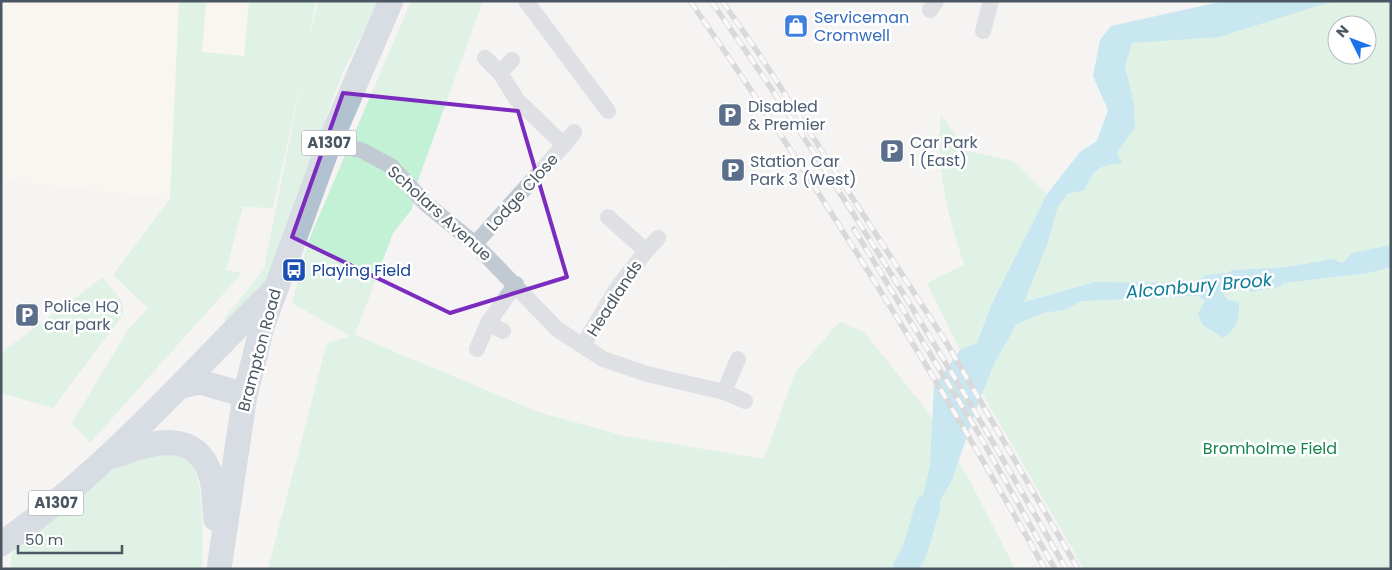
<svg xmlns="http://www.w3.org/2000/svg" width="1392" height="570" viewBox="0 0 1392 570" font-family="Poppins,sans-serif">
	<rect width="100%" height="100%" fill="#f5f3f3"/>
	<!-- commercial -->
	<path fill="#fdf9ef" d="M 1,1 L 179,1 L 170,199 L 1,180 Z
		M 206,1 L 249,1 L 245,56 L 202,52 Z"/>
	<!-- green -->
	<path fill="#c3f1d5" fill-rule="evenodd" d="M 179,1 L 206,1 L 202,52 L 244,56 L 249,1 L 315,1 L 310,39 L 318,1 L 380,1 L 343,71 L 266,284 L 229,325 L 224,319 L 264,269 L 304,69 L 273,208 L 243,207 L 226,270 L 242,273 L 90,443 L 72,423 L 128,330 L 148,308 L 113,275 L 170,199 Z
		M 411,1 L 483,1 L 417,183 L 412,209 L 393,233 L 355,335 L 538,412 L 624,436 L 764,459 L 795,373 L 835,327 L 841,322 L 864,332 L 927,411 L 969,479 L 1015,569 L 727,569 L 727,565 L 725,569 L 268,569 L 327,343 L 350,336 L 292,303 L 308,242 Z
		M 1328,1 L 1391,1 L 1391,245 L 1352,253 L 1342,263 L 1333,259 L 1287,267 L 1232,270 L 1228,273 L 1205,275 L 1197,283 L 1095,282 L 1023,302 L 1048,242 L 1057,209 L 1067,194 L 1085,190 L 1091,174 L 1108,164 L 1135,127 L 1134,104 L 1125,66 L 1132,42 L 1146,42 ZM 1337,25 L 1367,25 L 1367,55 L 1337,55 Z
		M 941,115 L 967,151 L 1014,161 L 1047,194 L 991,304 L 977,343 L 960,350 L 927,283 L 964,265 C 947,212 936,171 941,115 Z
		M 1391,267 L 1391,569 L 1084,569 L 982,393 L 994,364 L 1016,325 L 1043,313 L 1065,310 L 1082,301 L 1199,296 L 1205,301 L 1201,310 L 1227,299 L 1224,295 L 1224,290 L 1246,287 L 1251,292 L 1280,287 L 1284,283 L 1366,273 Z
		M 103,277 L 123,303 L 123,315 L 53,408 L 1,393 L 1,353 Z
		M 168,451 L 191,461 C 206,495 202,533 202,569 L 11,569 L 11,557 L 15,546 L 115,468 L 132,457 Z"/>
	<!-- water -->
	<path fill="#90daee" d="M 1224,1 L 1333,1 L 1219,37 L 1132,43 L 1125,66 L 1134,104 L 1135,127 L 1117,153 L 1122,163 C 1100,165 1093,169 1085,190 L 1067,194 L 1057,209 L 1048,242 L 1024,302 L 1095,282 L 1197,283 L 1205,275 L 1228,273 L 1232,270 L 1287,267 L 1333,259 L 1342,263 L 1352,253 L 1391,245 L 1391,267 L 1368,273 L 1284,283 L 1280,287 L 1251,292 L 1246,287 L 1225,290 L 1224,295 L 1227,299 L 1239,303 C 1239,319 1237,329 1223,338 L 1202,324 L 1198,314 L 1205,301 L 1198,296 L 1082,301 L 1065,310 L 1043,313 L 1016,325 L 994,364 L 982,393 L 952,480 L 909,554 L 930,466 L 934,386 L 960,350 L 977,343 L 991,305 L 1047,194 L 1080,152 L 1097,141 L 1108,110 L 1093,76 L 1100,40 L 1111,26 Z"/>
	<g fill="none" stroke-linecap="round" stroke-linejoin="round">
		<!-- river -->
		<path stroke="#90daee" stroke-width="25" d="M 905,569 L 915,550 L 928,506"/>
		<!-- street -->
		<path stroke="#c1cad2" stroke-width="16" d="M 526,1 L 608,111
			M 930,10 L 936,1
			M 983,31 L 991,1
			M 500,73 L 512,60
			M 329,144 L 361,150 L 391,166 L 425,203 L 475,244 L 557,329 L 603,359 L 647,374 L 724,392 L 738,359
			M 564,145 L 574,132
			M 475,244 L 564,145 L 517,100 L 500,73 L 485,58
			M 646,251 L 658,238
			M 488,323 L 503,331
			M 583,345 L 618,287 L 646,251 L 608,217
			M 477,349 L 488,323 L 516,284
			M 724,392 L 745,401"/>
		<!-- primary -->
		<path stroke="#b3c2d1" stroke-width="25" d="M 181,386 L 200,382 L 245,395
			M 117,455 C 151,442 196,428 211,476 C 215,489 214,505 216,519
			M 1,544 C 103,473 184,380 272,292
			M 219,569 L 245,395 L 262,327 L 329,144 L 391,1"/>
		<defs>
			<path id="rail" d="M 690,1 C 818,185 935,374 1045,569
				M 711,1 C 840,184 956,375 1066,569
				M 722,1 L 757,51 L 946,342 L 1078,569
				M 854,229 L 976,429 L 1055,569"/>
		</defs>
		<!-- rail casing -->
		<use href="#rail" stroke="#b5b8bd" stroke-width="5.5"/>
		<!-- rail -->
		<use href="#rail" stroke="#fff" stroke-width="4" stroke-dasharray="11" stroke-linecap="butt"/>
	</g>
	<!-- marked area -->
	<path d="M0 0H1392V570H0ZM 343,93 L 518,111 L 567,277 L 450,313 L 292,237 Z" fill="#f5f3f3" fill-opacity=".55" fill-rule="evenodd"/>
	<path fill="none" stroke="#7b2cbf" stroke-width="4" stroke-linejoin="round" d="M 343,93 L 518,111 L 567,277 L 450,313 L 292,237 Z"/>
	<!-- icons -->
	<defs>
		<symbol id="shop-square" viewBox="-11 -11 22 22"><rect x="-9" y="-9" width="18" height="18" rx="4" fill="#3f7fe0" stroke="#fff"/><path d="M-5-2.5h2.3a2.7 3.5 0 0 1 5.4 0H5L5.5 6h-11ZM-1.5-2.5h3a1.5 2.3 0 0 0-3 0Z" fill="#fff"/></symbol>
		<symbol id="parking-square" viewBox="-11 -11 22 22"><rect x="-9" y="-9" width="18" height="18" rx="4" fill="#5c6f8a" stroke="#fff"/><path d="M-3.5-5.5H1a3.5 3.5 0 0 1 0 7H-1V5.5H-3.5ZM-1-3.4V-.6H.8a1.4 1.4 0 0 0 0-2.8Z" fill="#fff"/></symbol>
		<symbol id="bus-square" viewBox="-11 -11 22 22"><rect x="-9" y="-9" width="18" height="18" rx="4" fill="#1a4fb4" stroke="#fff"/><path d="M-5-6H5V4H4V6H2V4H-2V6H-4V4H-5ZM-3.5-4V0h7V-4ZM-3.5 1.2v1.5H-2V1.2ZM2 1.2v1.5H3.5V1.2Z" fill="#fff"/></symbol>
	</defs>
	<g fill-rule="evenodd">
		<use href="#shop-square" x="782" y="12" width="28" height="28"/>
		<use href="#parking-square" x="716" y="101" width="28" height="28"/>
		<use href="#parking-square" x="878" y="137" width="28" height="28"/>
		<use href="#parking-square" x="719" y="156" width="28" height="28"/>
		<use href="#bus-square" x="280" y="256" width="28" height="28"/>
		<use href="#parking-square" x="13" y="301" width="28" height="28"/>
	</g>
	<g text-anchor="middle" stroke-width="5" stroke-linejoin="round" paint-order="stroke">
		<!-- shield labels -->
		<g fill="#fff" stroke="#808990" stroke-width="1">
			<rect x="301.5" y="130.5" width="55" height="25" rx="4"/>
			<rect x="28.5" y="490.5" width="55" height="25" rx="4"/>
		</g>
		<g font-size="15" font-weight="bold" fill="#4a5661">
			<text x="329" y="148">A1307</text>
			<text x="56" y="508">A1307</text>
		</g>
		<!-- shop labels -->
		<g font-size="16" fill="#366cbe" stroke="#fff" text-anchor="start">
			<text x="814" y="23">Serviceman<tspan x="814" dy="18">Cromwell</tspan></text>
		</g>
		<!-- service labels -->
		<g font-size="16" fill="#4e5e75" stroke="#fff" text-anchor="start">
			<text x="748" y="112">Disabled<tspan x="748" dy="18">&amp; Premier</tspan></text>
			<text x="910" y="148">Car Park<tspan x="910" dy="18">1 (East)</tspan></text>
			<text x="750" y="167">Station Car<tspan x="750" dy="18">Park 3 (West)</tspan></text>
			<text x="44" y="312">Police HQ<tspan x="44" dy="18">car park</tspan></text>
		</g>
		<!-- street labels -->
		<g font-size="16" fill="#4a5661" stroke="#fff">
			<text transform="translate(522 192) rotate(-48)" y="6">Lodge Close</text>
			<text transform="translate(440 213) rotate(42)" y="6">Scholars Avenue</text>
			<text transform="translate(614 298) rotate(-57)" y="6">Headlands</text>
			<text transform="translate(259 350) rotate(-75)" y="6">Brampton Road</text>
		</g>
		<!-- transit labels -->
		<g font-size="16" fill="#164399" stroke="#fff" text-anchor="start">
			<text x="312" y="276">Playing Field</text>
		</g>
		<!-- park labels -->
		<g font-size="16" fill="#17864f" stroke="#fff">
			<text x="1270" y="454">Bromholme Field</text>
		</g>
		<!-- water labels -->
		<g font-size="18" font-style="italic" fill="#0c7c9b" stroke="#fff">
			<text transform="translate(1199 286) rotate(-5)" y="6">Alconbury Brook</text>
		</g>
	</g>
	<!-- border -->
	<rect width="1392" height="570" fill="none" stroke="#4a5661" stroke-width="5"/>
	<!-- north arrow -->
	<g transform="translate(1352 40) rotate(312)"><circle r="24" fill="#ffffff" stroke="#b7bbc0"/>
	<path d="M0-4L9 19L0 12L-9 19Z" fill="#1a73e8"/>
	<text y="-8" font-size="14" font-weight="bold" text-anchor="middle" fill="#4a5661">N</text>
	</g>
	<!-- scale -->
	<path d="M18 545v8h104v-8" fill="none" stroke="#4a5661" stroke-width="2.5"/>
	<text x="25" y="545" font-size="15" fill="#4a5661" stroke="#ffffff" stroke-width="4" paint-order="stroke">50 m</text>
</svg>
